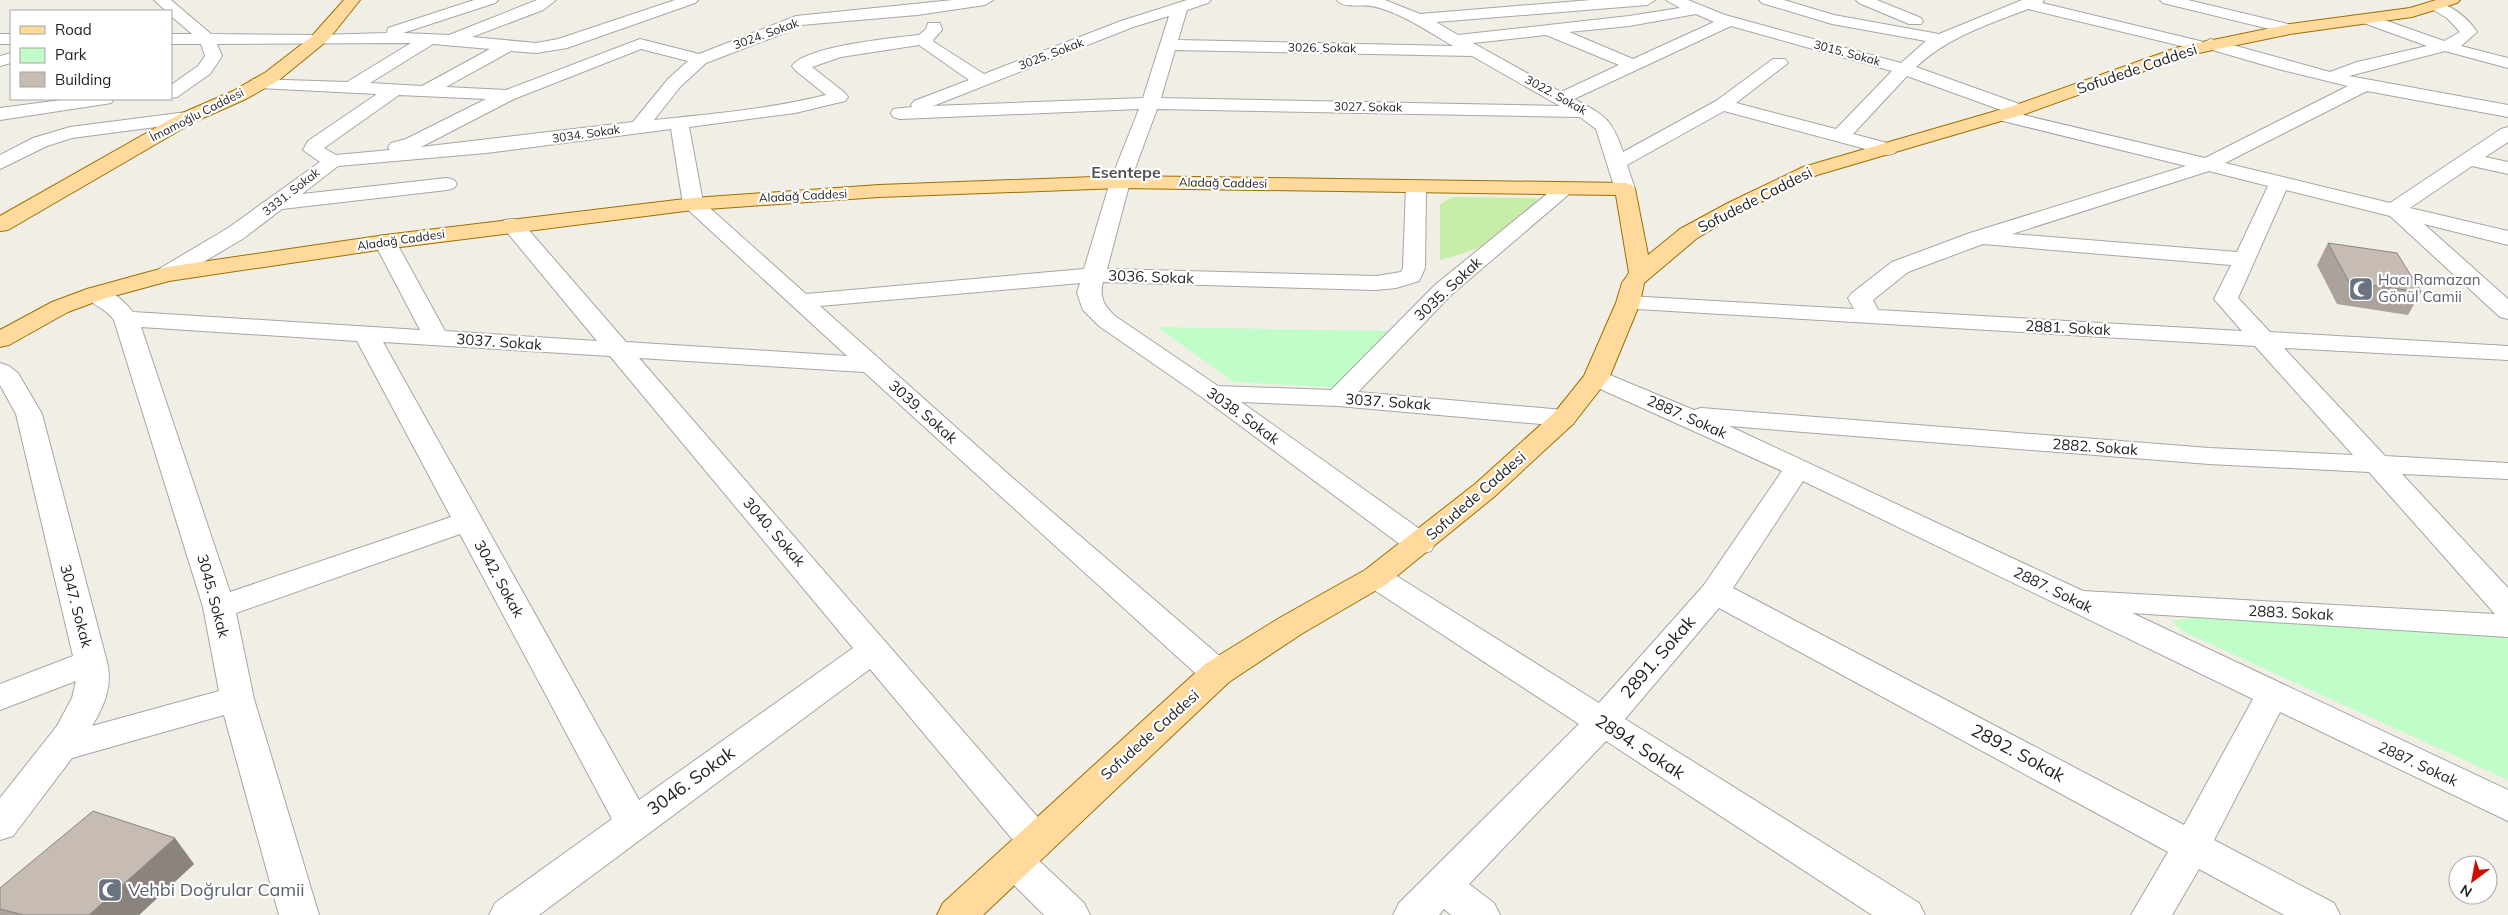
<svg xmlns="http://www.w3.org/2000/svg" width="2508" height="915" viewBox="0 0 2508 915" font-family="Mulish,sans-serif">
	<rect width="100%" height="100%" fill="#f1eee5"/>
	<!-- grass -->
	<path fill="#c6eea8" d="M 1453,197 L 1538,198 C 1520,235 1478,250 1440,260 L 1440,204 Z"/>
	<!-- park -->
	<path fill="#c0fdc8" d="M 1157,327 L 1395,331 L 1343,388 L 1234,382 Z
		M 2198,617 L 2508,635 L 2508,780 L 2182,631 L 2172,621 Z"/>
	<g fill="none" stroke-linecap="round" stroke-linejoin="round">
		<defs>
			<path id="minor" d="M 154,0 L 171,0 L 211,34 L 319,35 L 387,33 L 388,28 L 474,0 L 498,0 L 495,3 L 403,33 L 449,35 L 537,0 L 556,0 L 543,10 L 472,37 L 536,43 L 558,39 L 675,0 L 698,0 L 695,3 L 567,48 L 536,53 L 511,51 L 446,87 L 506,90 L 640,39 L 699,54 L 796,16 L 953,0 L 993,0 L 985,5 L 917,15 L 801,25 L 787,32 L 706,63 L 680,87 L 654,120 C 712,114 769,109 826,95 L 795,70 L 792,66 C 806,46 893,38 919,35 L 926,29 L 928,23 L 940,23 L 942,30 L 933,40 L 934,42 L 984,74 L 1121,21 L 1187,0 L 1211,0 L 1208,3 L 1187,10 L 1178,40 L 1453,46 C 1429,32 1399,11 1371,6 C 1361,4 1344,9 1337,0 L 1385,0 L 1420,14 L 1591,0 L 1655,0 L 1647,5 L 1436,22 L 1458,35 L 1629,16 L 1680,8 L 1666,0 L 1688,0 L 1725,15 L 1901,63 L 1926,41 L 1832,24 L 1762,3 L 1759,0 L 1784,0 L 1834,15 L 1939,34 L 2022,0 L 2044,0 L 2042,3 L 2204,42 L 2211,39 L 2330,72 L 2357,62 L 2427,46 L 2361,22 L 2359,19 L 2361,16 L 2373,16 L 2444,41 L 2460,32 L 2447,18 L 2427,6 L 2435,1 C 2452,6 2467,17 2477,32 L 2461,46 L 2508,58 L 2508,68 L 2445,51 L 2349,76 L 2508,105 L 2508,117 L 2367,91 L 2225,163 L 2390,203 L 2501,129 L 2508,127 L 2508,142 L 2485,157 L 2508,162 L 2508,174 L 2472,166 L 2410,208 L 2508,231 L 2508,245 L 2424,224 L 2508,299 L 2508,319 L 2500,317 L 2390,216 L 2286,190 L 2238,298 L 2270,332 L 2508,346 L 2508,360 L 2284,348 L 2385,456 L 2508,463 L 2508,479 L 2402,474 L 2508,588 L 2508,637 L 2132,613 L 2508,790 L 2508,821 L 2280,712 L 2214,840 L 2334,903 L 2340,915 L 2284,915 L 2199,869 L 2172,915 L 2131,915 L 2168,852 L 1719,608 L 1625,719 L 1919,903 L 1925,915 L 1872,915 L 1606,741 L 1469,884 L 1494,903 L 1500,915 L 1451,915 L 1444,909 L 1439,915 L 1393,915 L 1399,903 L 1579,724 L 1365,584 L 1361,577 L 1365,570 L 1376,567 L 1387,570 L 1599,703 L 1704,585 L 1782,471 L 1587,383 L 1583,378 L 1587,373 L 1596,370 L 1605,373 L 1694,410 L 1701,408 L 2209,448 L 2353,455 L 2255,346 L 1620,308 L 1616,303 L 1620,298 L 1628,296 L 1854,309 L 1848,298 L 1852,293 L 1892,262 L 1970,233 L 2186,166 L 1995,119 L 1993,115 L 1995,111 L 2001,110 L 1907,76 L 1853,134 L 1895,145 L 1898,149 L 1895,153 L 1888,155 L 1724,111 L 1627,165 L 1635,189 L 1632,193 L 1625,195 L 1618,193 L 1615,189 L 1596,129 L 1580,117 L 1157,109 L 1130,182 L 1107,269 L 1376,276 L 1401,272 L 1403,268 L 1406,187 L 1409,183 L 1416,181 L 1423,183 L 1426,187 L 1425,268 L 1419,281 L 1396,288 L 1376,290 L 1103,282 C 1099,297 1104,306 1115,316 L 1218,386 L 1331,390 L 1435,285 L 1558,185 L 1565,183 L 1572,185 L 1575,189 L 1451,295 L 1358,392 L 1564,410 L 1573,412 L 1577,418 L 1573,424 L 1564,426 L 1338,406 L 1241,402 L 1431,537 L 1435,544 L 1431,551 L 1420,554 L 1409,551 L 1203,398 L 1099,326 L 1083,310 L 1077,293 L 1080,283 L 820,306 L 1015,480 L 1229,664 L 1234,673 L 1229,682 L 1217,685 L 1205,682 L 864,372 L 639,358 L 1048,829 L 1054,840 L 1048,851 L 1033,855 L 1084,903 L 1090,915 L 1044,915 L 1001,872 L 995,861 L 1001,850 L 1014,845 L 1018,846 L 870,669 L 539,915 L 489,915 L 495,903 L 612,819 L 460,534 L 236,613 L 254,699 L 319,915 L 279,915 L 224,715 L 72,758 L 13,836 L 0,840 L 0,798 L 57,726 L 72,698 L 76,681 L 0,710 L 0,684 L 73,656 L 16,414 L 0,385 L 0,363 L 9,366 L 18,373 L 42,414 L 107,662 C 113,686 104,706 92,726 L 219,691 L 203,607 L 114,320 C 106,308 91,305 83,294 L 87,289 C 105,284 122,298 133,312 L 420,330 L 374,242 L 377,237 L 385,235 L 393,237 L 396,242 L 445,331 L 597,341 L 501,225 L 504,220 L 512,219 L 520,220 L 626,342 L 847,356 L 686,208 L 683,204 L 671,129 L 486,153 L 338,166 L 302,194 L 447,178 L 454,180 L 457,184 L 454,188 L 447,190 L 282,209 L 244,238 L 175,279 L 167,281 L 159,279 L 156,274 L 159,269 L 228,228 L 320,162 L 303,150 L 308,141 L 377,94 L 259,88 L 253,87 L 250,83 L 253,79 L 347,82 L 411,43 L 217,44 L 222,56 L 210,74 L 177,97 L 171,98 L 171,85 L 198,66 L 205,56 L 201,44 L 171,44 L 171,34 L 192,34 L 171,16 L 171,11 L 166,11 ZM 2028,9 L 2202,51 L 2209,49 L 2278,69 L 2348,86 L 2205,158 L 2023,115 L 2028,110 L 2025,106 L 1916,67 C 1948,37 1987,25 2028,9 ZM 1696,14 L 1714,22 L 1633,59 L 1569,32 L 1629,26 ZM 1169,16 L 1143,98 L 933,106 L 1133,27 ZM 1731,26 L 1892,71 L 1836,129 L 1736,103 L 1788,63 L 1785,59 L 1773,59 L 1716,101 L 1623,152 C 1611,117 1605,116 1574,99 ZM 1546,35 L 1619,65 L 1561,92 L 1473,43 ZM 433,44 L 490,49 L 422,86 L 370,83 ZM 919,45 L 969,80 L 914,101 L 911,105 L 912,107 L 893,109 L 891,113 L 893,117 L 900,119 L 1139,109 L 1110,182 L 1084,269 L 806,294 L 703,202 L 689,127 L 795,113 L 845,101 L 848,97 L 845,93 L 812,67 L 841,57 ZM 641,49 L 688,61 L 668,79 L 633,122 L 421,147 L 514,99 ZM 1175,50 L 1472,56 L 1560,106 L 1161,98 ZM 399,95 L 486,99 L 406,139 L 391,143 L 388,147 L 390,150 L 336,155 L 324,148 ZM 2209,171 L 2268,186 L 2237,252 L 2012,234 ZM 1983,244 L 2231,265 L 2214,299 L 2242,331 L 1878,310 L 1873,300 L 1908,272 ZM 141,327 L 357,341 L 451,517 L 230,592 ZM 383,342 L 610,356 L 853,648 L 639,800 ZM 1729,426 L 2209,464 L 2369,472 L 2495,614 L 2083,591 ZM 1803,481 L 2253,699 L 2184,825 L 1733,588 Z
				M 1856,0 L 1877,0 L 1921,18 L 1923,21 L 1921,24 L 1909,24 L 1859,3 Z
				M 2160,0 L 2188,0 L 2296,26 L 2298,29 L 2290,34 L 2163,3 Z
				M 0,34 L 11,34 L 11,44 L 0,44 Z
				M 11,53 L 11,63 L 0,66 L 0,56 Z
				M 69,99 L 114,99 L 111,103 L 105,104 L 0,120 L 0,108 Z
				M 187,112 L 194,114 L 196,118 L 194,122 L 72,138 L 47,146 L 0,169 L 0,155 L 33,138 L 70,127 Z"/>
			<path id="major" d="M 344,0 L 360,0 L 328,40 L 279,80 L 246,99 L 194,122 L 8,230 L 0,231 L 0,216 L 180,114 L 233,91 L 266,72 L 311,37 Z
				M 2436,0 L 2460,0 L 2457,3 L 2412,17 L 2290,34 L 2189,55 L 2025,114 L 1817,175 L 1742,211 L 1696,239 L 1644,283 L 1640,303 L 1609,378 L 1573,424 L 1495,496 L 1387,584 L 1303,633 L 1229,682 L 983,915 L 937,915 L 943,903 L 1205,664 L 1281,617 L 1365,570 L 1475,484 L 1555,412 L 1584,376 L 1616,303 L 1622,283 L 1629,273 L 1616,195 L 1120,188 L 879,197 L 693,210 L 385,249 L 169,281 L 103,299 L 68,312 L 9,345 L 0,347 L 0,330 L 52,302 L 87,289 L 167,267 L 385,235 L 693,198 L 879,185 L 1120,176 L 1625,183 L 1632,185 L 1635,189 L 1648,255 L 1680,229 L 1728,203 L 1803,167 L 2013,106 L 2179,47 L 2290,24 L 2410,8 Z"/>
		</defs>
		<!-- minor casing -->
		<use href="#minor" stroke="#a6a6a6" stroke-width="2"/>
		<!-- major casing -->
		<use href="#major" stroke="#9b7100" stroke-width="2"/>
		<!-- minor -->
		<use href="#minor" fill="#fff" fill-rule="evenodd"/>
		<!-- major -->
		<use href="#major" fill="#ffda9c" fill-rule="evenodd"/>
	</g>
	<!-- wall -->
	<path fill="#aaa29b" d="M 2328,243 L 2421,292 L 2408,315 L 2337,304 L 2317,265 Z
		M 194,864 L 139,915 L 0,915 L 0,888 Z"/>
	<!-- shaded-wall -->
	<path fill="#8b847e" d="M 175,838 L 194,864 L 139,915 L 89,915 Z"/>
	<!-- building -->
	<path fill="#c6bcb4" stroke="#8b847e" d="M 2328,243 L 2397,253 L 2421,292 L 2349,282 Z
		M 93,811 L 175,838 L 89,915 L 24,915 L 0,909 L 0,888 Z"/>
	<!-- icons -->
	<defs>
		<symbol id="mosque-square" viewBox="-11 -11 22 22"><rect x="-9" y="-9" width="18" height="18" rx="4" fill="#6b7280" stroke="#fff"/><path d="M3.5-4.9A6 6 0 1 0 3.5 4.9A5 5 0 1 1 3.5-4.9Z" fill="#fff"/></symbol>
	</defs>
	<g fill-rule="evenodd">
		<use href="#mosque-square" x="2347" y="275" width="28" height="28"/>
		<use href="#mosque-square" x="96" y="876" width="28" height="28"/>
	</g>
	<g text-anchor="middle" stroke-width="4.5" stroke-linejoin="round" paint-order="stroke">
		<!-- far-street labels -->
		<g font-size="12" fill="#1f1f1f" stroke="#fff">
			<text transform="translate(766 34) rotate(-20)" y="4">3024. Sokak</text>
			<text transform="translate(1322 48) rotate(1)" y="4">3026. Sokak</text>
			<text transform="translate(1847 53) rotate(15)" y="4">3015. Sokak</text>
			<text transform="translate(1051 54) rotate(-21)" y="4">3025. Sokak</text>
			<text transform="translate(1556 95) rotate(29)" y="4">3022. Sokak</text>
			<text transform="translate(1368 107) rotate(1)" y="4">3027. Sokak</text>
			<text transform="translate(197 115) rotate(-27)" y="4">İmamoğlu Caddesi</text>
			<text transform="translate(586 134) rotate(-8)" y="4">3034. Sokak</text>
			<text transform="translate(1223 183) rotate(1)" y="4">Aladağ Caddesi</text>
			<text transform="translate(291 192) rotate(-38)" y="4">3331. Sokak</text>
			<text transform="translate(803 196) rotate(-3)" y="4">Aladağ Caddesi</text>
			<text transform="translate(401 240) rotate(-8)" y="4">Aladağ Caddesi</text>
		</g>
		<!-- street labels -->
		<g font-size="15" fill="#1f1f1f" stroke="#fff">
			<text transform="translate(2137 69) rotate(-19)" y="5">Sofudede Caddesi</text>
			<text transform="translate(1755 200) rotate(-27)" y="5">Sofudede Caddesi</text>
			<text transform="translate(1151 277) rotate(2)" y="5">3036. Sokak</text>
			<text transform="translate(1448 289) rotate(-43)" y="5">3035. Sokak</text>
			<text transform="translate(2068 328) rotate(3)" y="5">2881. Sokak</text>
			<text transform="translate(499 342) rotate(4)" y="5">3037. Sokak</text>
			<text transform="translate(1388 402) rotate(4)" y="5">3037. Sokak</text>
			<text transform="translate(923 412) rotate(42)" y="5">3039. Sokak</text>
			<text transform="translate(1243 416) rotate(36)" y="5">3038. Sokak</text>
			<text transform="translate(1687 417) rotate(24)" y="5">2887. Sokak</text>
			<text transform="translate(2095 447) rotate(4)" y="5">2882. Sokak</text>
			<text transform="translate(1476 496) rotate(-41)" y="5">Sofudede Caddesi</text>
			<text transform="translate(774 532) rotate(49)" y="5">3040. Sokak</text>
			<text transform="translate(499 579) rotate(61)" y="5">3042. Sokak</text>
			<text transform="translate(2053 590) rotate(26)" y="5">2887. Sokak</text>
			<text transform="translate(213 596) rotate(75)" y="5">3045. Sokak</text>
			<text transform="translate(76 606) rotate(75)" y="5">3047. Sokak</text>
			<text transform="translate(2291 613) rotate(3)" y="5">2883. Sokak</text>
			<text transform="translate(1150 735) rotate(-42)" y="5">Sofudede Caddesi</text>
			<text transform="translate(2418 764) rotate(25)" y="5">2887. Sokak</text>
		</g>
		<!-- worship labels -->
		<g font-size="15" fill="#5b616d" stroke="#fff" text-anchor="start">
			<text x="2378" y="285">Hacı Ramazan<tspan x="2378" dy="17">Gönül Camii</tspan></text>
		</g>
		<!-- far-district labels -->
		<g font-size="16" font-weight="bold" fill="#525252" stroke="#fff">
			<text x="1126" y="178">Esentepe</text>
		</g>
		<!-- near-street labels -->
		<g font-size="18" fill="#1f1f1f" stroke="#fff">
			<text transform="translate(1658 657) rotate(-49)" y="6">2891. Sokak</text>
			<text transform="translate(1640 747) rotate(33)" y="6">2894. Sokak</text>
			<text transform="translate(2018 753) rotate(28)" y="6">2892. Sokak</text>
			<text transform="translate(691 781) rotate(-36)" y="6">3046. Sokak</text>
		</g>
		<!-- near-worship labels -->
		<g font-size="18" fill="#5b616d" stroke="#fff" text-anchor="start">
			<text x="128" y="896">Vehbi Doğrular Camii</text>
		</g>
	</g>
	<!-- legend -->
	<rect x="10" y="10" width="162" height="90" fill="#ffffff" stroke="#a5a5a5"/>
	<rect x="20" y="26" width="25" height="8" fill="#ffda9c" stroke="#a5a5a5"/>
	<text x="55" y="35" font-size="15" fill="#1f1f1f">Road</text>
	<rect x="20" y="48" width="25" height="15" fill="#c0fdc8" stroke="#a5a5a5"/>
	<text x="55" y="60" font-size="15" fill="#1f1f1f">Park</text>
	<rect x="20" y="72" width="25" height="15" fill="#c6bcb4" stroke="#a5a5a5"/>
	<text x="55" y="85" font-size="15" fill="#1f1f1f">Building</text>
	<!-- north arrow -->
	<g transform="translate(2473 880) rotate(212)"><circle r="24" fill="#ffffff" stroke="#a5a5a5"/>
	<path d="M0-4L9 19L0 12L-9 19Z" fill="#cf0d00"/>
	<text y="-8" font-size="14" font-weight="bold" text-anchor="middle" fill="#1f1f1f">N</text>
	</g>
</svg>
